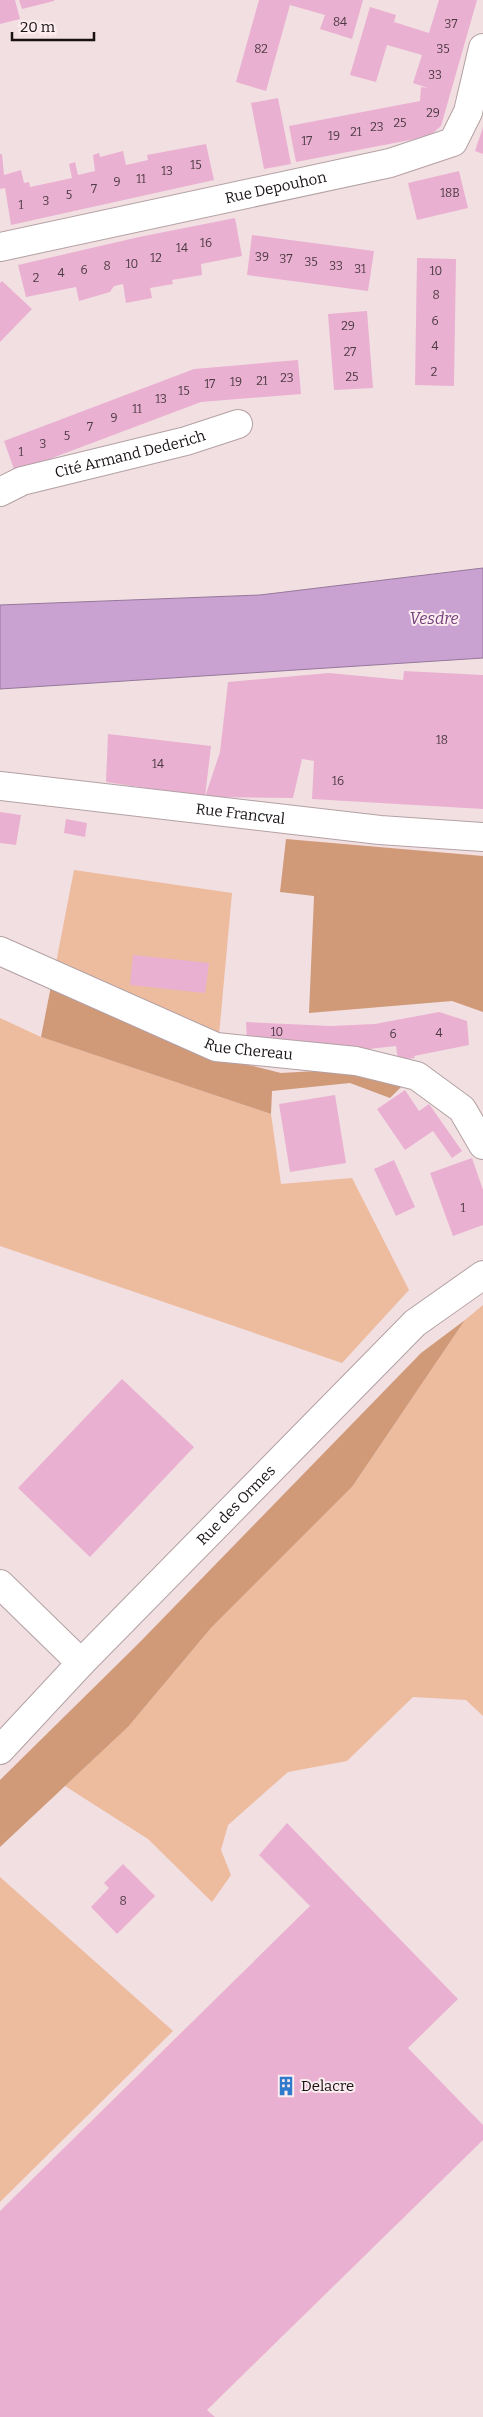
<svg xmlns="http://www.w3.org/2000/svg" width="483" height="2417" viewBox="0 0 483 2417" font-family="Bitter,serif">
	<rect width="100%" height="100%" fill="#f2dfe2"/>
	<!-- green -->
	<path fill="#edbb9e" d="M 74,870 L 232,893 L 219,1035 L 56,963 Z
		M 0,1018 L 41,1037 L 271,1114 L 281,1184 L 352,1178 L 409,1290 L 342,1363 L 0,1246 Z
		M 483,1305 L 483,1716 L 466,1700 L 413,1697 L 347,1761 L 288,1772 L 228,1825 L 221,1850 L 231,1875 L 212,1902 L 148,1839 L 65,1786 L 128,1727 L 211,1628 L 352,1487 L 465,1320 Z
		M 0,1877 L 173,2031 L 0,2202 Z"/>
	<!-- forest -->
	<path fill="#d09a79" d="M 286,839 L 483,856 L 483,1012 L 452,1001 L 309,1013 L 314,896 L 280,892 Z
		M 51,986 L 185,1049 L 281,1073 L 351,1069 L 403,1085 L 390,1098 L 350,1083 L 272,1091 L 271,1114 L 41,1037 Z
		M 465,1320 L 352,1487 L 211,1628 L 128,1727 L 0,1847 L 0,1780 L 139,1643 L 421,1353 Z"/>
	<!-- water -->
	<path fill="#caa2d2" stroke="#957799" d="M 483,568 L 483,658 L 0,689 L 0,605 L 260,595 Z"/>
	<!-- building -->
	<path fill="#eab0d1" d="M 0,0 L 15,0 L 20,19 L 0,24 Z
		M 19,0 L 54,0 L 54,1 L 22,9 Z
		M 259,0 L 363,0 L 352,39 L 320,29 L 325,15 L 290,5 L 266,91 L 236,82 Z
		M 439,0 L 477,0 L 441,126 L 432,134 L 415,139 L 296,162 L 289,126 L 420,101 L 421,87 L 428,88 L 413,83 L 422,55 L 387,45 L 376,82 L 350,75 L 370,7 L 396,15 L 394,22 L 429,33 Z
		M 278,98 L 291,164 L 264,169 L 251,103 Z
		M 483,127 L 483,154 L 475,151 Z
		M 206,144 L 214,180 L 11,225 L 5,188 L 0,189 L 0,154 L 2,154 L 4,175 L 21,170 L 24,183 L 29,182 L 30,187 L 72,178 L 69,164 L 75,162 L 78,175 L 95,171 L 93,155 L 99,153 L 100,157 L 123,151 L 126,165 L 148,160 L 147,155 Z
		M 459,171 L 468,208 L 417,220 L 408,183 Z
		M 235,218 L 242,256 L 201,264 L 202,275 L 172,280 L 173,284 L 150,288 L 152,298 L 126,303 L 123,284 L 114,286 L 110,292 L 79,301 L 76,287 L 26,297 L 18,265 L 139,237 Z
		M 252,235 L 374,251 L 368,291 L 247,275 Z
		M 417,258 L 456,259 L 454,386 L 415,385 Z
		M 2,281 L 32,309 L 0,342 L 0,283 Z
		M 367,311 L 373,388 L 334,390 L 328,314 Z
		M 298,360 L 301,394 L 201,402 L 15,472 L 4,441 L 194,369 Z
		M 404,671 L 483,675 L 483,809 L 312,799 L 314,761 L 302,759 L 293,798 L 205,797 L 106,782 L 108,734 L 211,746 L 205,797 L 220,752 L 228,682 L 329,673 L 403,680 Z
		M 0,812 L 21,815 L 16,845 L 0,843 Z
		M 66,819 L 87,823 L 85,837 L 64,833 Z
		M 133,955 L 209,963 L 205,993 L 130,985 Z
		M 439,1012 L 467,1021 L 469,1045 L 414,1056 L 415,1058 L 398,1060 L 396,1046 L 360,1050 L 247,1041 L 246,1022 L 331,1026 L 375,1024 Z
		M 405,1090 L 419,1111 L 429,1104 L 462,1151 L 452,1158 L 433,1131 L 405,1150 L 377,1109 Z
		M 335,1095 L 346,1163 L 290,1172 L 279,1104 Z
		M 472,1158 L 483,1190 L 483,1225 L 453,1236 L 430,1173 Z
		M 394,1160 L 415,1207 L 396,1216 L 374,1169 Z
		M 122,1379 L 194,1447 L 90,1557 L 18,1488 Z
		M 287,1823 L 458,1999 L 408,2048 L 483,2125 L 483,2140 L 207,2410 L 215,2417 L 0,2417 L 0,2211 L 310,1906 L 259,1855 Z
		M 123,1864 L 155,1896 L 117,1934 L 91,1907 L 109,1888 L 104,1883 Z"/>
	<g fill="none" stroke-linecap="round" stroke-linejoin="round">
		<defs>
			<g id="street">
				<path id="s1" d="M 0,247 L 390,163 L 453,142 L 468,112 L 483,48"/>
				<path id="s2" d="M 0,492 L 22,481 L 186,441 L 238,424"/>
				<path id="s3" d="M 0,951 L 216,1047 L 356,1061 L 417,1076 L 462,1109 L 483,1145"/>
				<path d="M 0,1584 L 81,1663"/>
			</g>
			<g id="secondary">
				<path id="s4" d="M 0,786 L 380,830 L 483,837"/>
				<path id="s5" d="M 0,1750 L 81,1663 L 415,1323 L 483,1275"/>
			</g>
		</defs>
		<!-- street casing -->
		<use href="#street" stroke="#b3a1a4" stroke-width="30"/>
		<!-- secondary casing -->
		<use href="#secondary" stroke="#b3a1a4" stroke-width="30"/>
		<!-- street -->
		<use href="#street" stroke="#fff" stroke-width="28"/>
		<!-- secondary -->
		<use href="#secondary" stroke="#fff" stroke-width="28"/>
	</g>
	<!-- icons -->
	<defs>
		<symbol id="building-bare" viewBox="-9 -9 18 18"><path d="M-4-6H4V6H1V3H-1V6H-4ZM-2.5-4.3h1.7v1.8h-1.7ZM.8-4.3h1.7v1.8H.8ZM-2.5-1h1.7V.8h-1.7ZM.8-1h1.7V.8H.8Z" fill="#2f7aca" stroke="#fdedf0" stroke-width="2.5" paint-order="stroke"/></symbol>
	</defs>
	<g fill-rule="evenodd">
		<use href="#building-bare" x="272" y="2072" width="28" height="28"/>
	</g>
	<g text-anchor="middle" stroke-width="4" stroke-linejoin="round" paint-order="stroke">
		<!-- number labels -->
		<g font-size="12" fill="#4c3a42">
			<text x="340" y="26">84</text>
			<text x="451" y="28">37</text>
			<text x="261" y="53">82</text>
			<text x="443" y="53">35</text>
			<text x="435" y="79">33</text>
			<text x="433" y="117">29</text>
			<text x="400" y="127">25</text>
			<text x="377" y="131">23</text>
			<text x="356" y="136">21</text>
			<text x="334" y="140">19</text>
			<text x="307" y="145">17</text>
			<text x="196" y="169">15</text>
			<text x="167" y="175">13</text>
			<text x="141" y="183">11</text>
			<text x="117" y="186">9</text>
			<text x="94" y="193">7</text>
			<text x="450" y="197">18B</text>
			<text x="69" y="199">5</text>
			<text x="46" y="205">3</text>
			<text x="21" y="209">1</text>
			<text x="206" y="247">16</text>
			<text x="182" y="252">14</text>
			<text x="262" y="261">39</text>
			<text x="156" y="262">12</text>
			<text x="286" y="263">37</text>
			<text x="311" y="266">35</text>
			<text x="132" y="268">10</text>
			<text x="107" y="270">8</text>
			<text x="336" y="270">33</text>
			<text x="360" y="273">31</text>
			<text x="84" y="274">6</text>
			<text x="436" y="275">10</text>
			<text x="61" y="277">4</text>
			<text x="36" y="282">2</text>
			<text x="436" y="299">8</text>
			<text x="435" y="325">6</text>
			<text x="348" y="330">29</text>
			<text x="435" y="350">4</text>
			<text x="350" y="356">27</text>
			<text x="434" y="376">2</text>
			<text x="352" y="381">25</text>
			<text x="287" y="382">23</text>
			<text x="262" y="385">21</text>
			<text x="236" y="386">19</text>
			<text x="210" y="388">17</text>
			<text x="184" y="395">15</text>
			<text x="161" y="403">13</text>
			<text x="137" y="413">11</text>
			<text x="114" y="422">9</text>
			<text x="90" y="431">7</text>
			<text x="67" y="440">5</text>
			<text x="43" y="448">3</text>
			<text x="21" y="456">1</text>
			<text x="442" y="744">18</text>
			<text x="158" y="768">14</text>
			<text x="338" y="785">16</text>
			<text x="277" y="1036">10</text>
			<text x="439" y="1037">4</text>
			<text x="393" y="1038">6</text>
			<text x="463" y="1212">1</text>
			<text x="123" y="1905">8</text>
		</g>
		<!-- street labels -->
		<g font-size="15" fill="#181213" stroke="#fdedf0">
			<text dy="5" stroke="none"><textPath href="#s1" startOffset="282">Rue Depouhon</textPath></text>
			<text dy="5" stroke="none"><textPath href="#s2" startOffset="136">Cité Armand Dederich</textPath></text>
			<text dy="5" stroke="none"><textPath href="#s4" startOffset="242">Rue Francval</textPath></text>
			<text dy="5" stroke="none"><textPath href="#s3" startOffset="269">Rue Chereau</textPath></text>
			<text dy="5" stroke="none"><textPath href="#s5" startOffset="340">Rue des Ormes</textPath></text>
		</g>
		<!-- poi labels -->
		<g font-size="15" fill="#181213" stroke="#fdedf0" text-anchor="start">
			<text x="301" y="2091">Delacre</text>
		</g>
		<!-- water labels -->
		<g font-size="16" font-style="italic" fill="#73417c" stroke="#fdedf0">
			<text x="434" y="624">Vesdre</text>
		</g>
	</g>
	<!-- scale -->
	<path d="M12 32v8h82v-8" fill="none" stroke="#181213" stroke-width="2.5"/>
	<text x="20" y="32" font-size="15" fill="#181213" stroke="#fdedf0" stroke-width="4" paint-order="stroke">20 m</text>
</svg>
